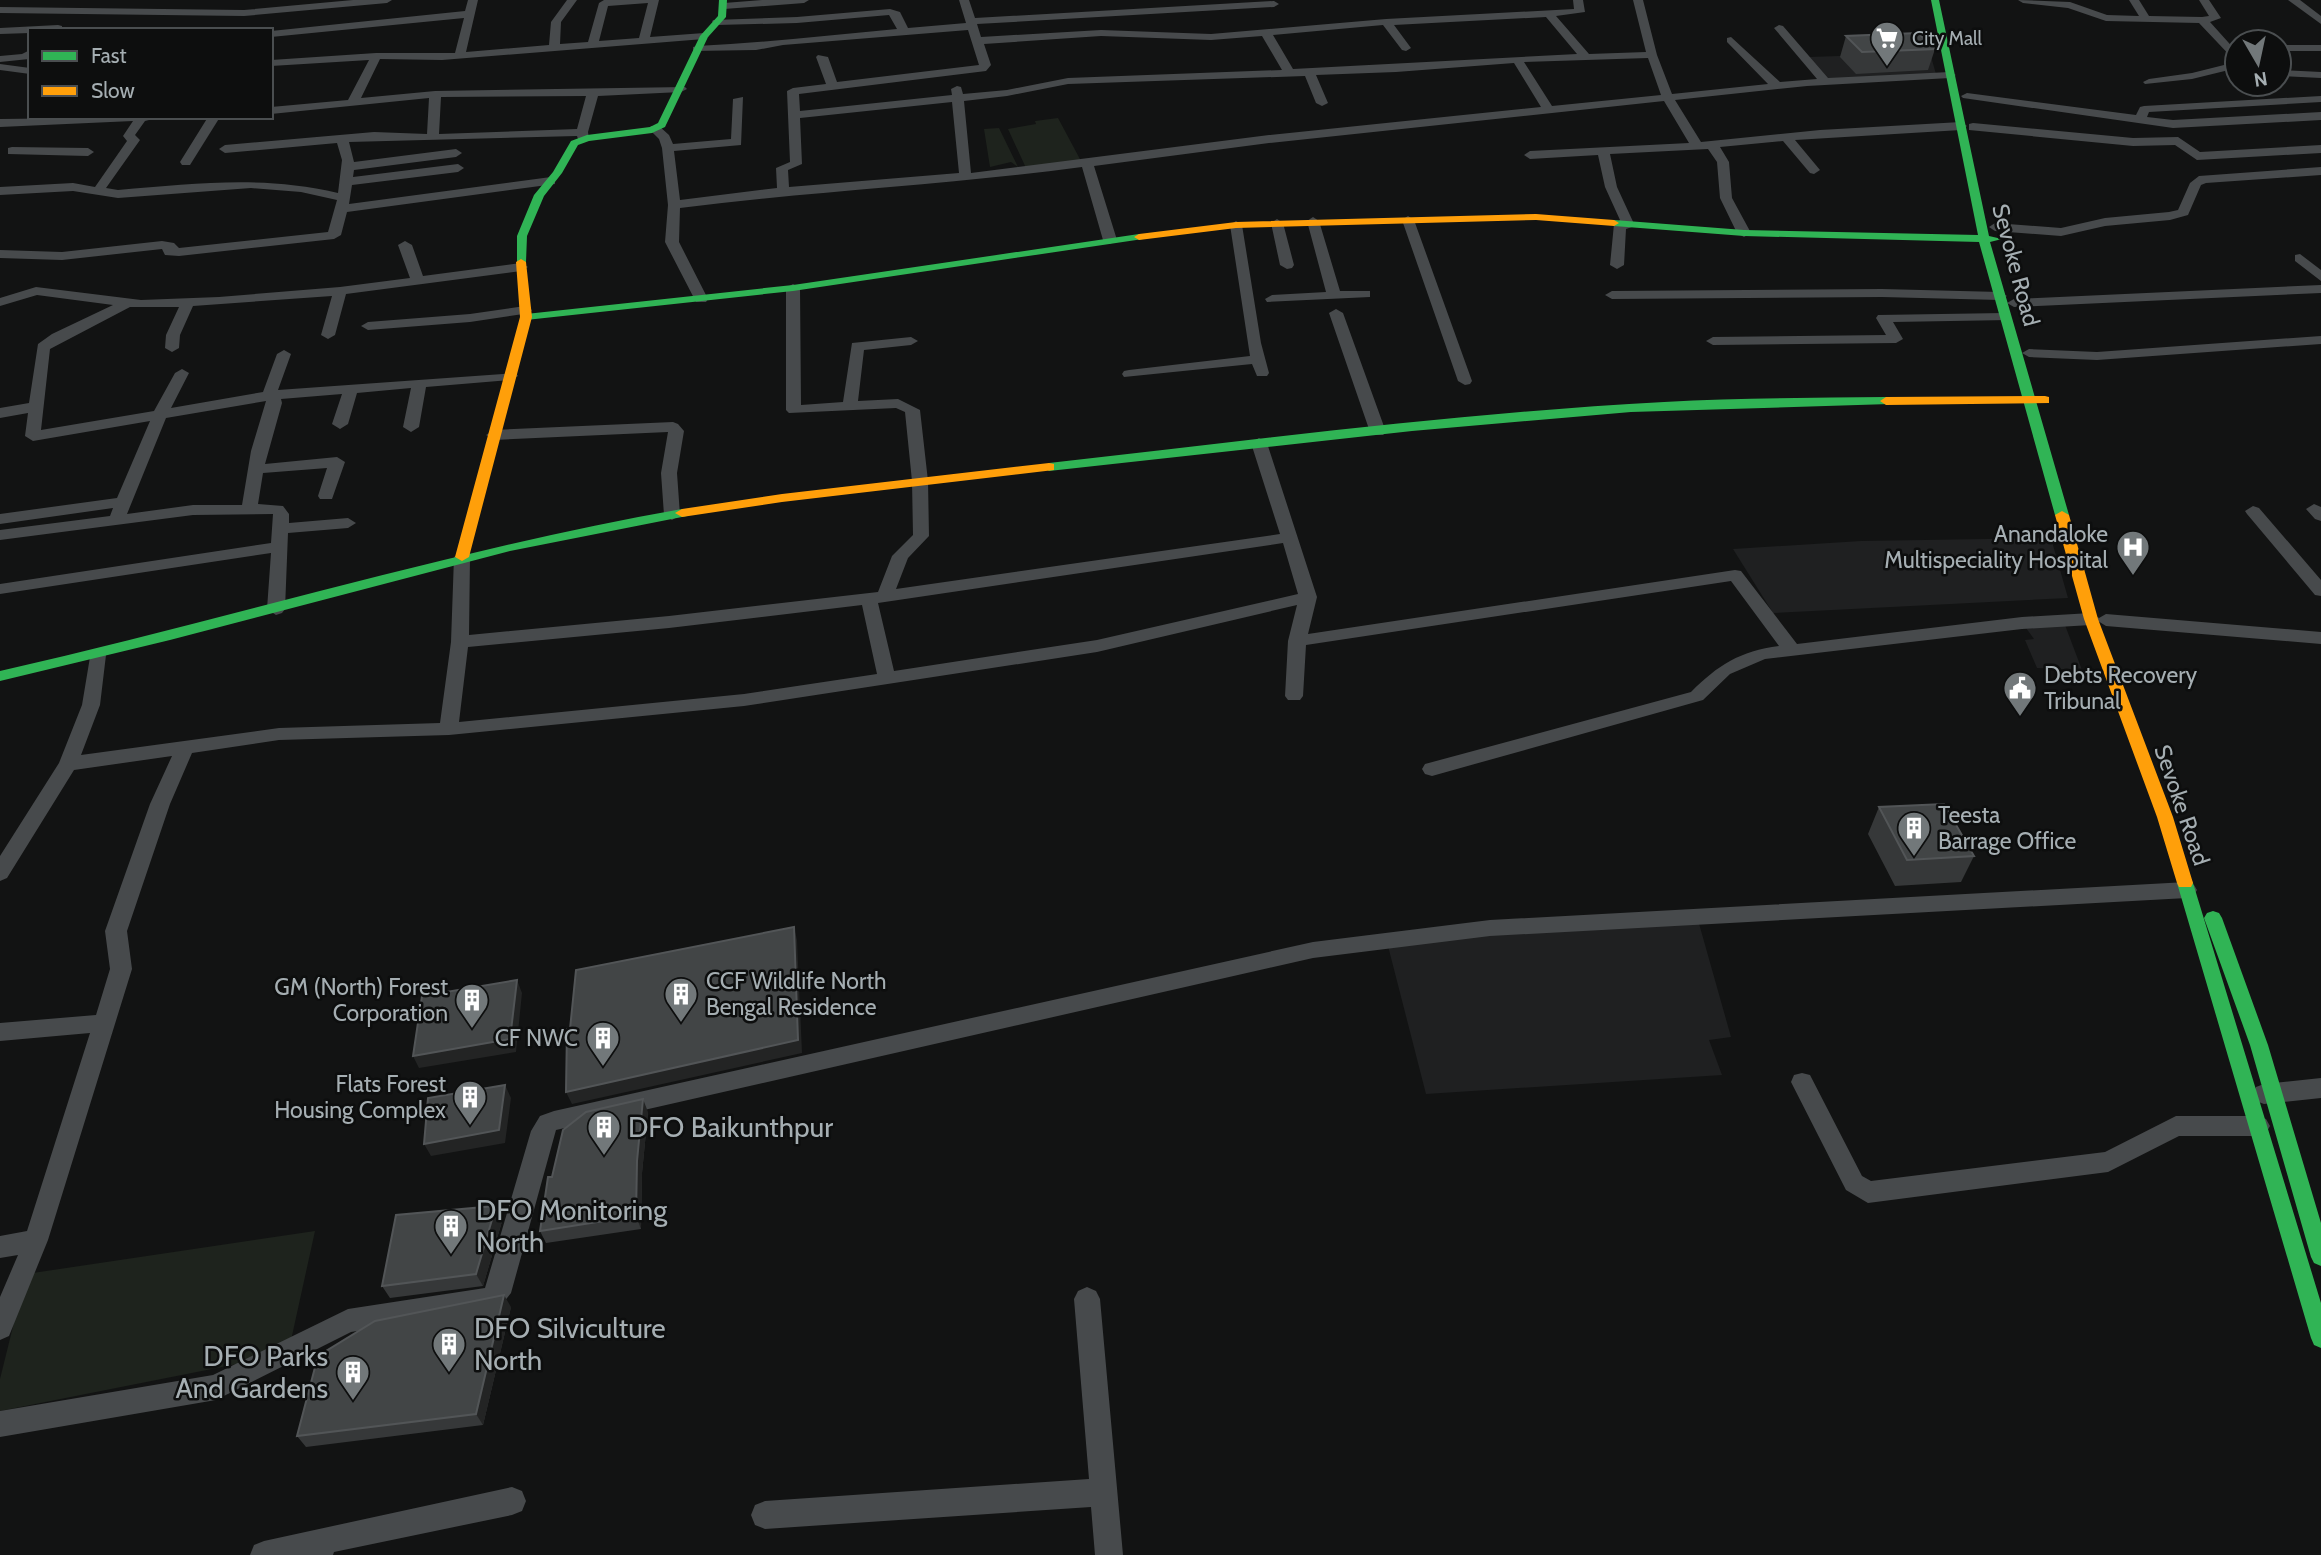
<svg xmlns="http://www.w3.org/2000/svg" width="2321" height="1555" viewBox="0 0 2321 1555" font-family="Cabin,sans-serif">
	<rect width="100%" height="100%" fill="#121313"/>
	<!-- built -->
	<path fill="#1f2021" d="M 1930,53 L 1936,74 L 1827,79 L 1809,57 Z
		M 2051,538 L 2068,598 L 1773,613 L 1733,549 L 1861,541 Z
		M 2065,625 L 2082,670 L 2037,668 L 2025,640 L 2034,639 L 2026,628 Z
		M 1698,920 L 1731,1037 L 1709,1040 L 1722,1075 L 1426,1094 L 1388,946 L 1522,932 Z"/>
	<!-- green -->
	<path fill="#1e231d" d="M 1058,118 L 1081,161 L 1026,168 L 1008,129 L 1036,124 L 1035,121 Z
		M 999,128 L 1018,167 L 1011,162 L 990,167 L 984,129 Z
		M 315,1231 L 288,1354 L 0,1411 L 0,1379 L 26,1274 Z"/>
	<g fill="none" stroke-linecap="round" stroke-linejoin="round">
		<!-- street -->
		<path fill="#474a4c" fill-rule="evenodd" d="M 353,0 L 392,0 L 387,3 L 244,16 L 0,13 L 0,7 L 244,10 Z
			M 468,0 L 478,0 L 466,52 L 549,45 L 551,22 L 567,0 L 577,0 L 561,22 L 560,44 L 588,42 L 599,3 L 604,0 L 659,0 L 650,37 L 704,33 L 709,36 L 704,39 L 442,60 L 380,59 L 361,98 L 435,91 L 685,87 L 687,89 L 681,92 L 598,96 L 588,132 L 589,139 L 583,143 L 579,142 L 577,136 L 349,142 L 354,162 L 456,149 L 462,153 L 456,157 L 354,170 L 353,177 L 458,164 L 464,168 L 458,172 L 352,185 L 349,204 L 551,177 L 555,178 L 555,184 L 347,212 L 341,235 L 334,239 L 179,256 L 165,255 L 162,249 L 62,260 L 0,258 L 0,250 L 62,252 L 162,241 L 174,243 L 179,248 L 328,232 L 337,200 L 301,192 L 251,188 L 118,198 L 73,191 L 0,195 L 0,187 L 73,183 L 95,187 L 127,141 L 123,136 L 133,121 L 0,127 L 0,119 L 161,117 L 145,121 L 135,135 L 140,140 L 106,188 L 118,190 C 196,184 260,175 338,193 L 342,160 L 337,143 L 225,153 L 219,149 L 225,145 L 374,132 L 427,134 L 429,98 L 271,114 L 271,107 L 348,100 L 369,60 L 271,66 L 271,60 L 376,53 L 455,53 L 464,18 L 271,37 L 271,31 L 465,11 ZM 648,3 L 639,38 L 599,41 L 608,6 ZM 586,96 L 577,129 L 439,134 L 441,97 Z
			M 762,0 L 809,0 L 804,3 L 724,9 L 719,6 L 724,3 Z
			M 959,0 L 969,0 L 975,18 L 1274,1 L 1279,4 L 1274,7 L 977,24 L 981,37 L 1101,30 L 1211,34 L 1386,19 L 1574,9 L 1573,0 L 1583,0 L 1585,12 L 1556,16 L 1589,54 L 1646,52 L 1633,0 L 1643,0 L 1657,55 L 1672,94 L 1768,84 L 1727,42 L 1727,38 L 1731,37 L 1780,82 L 1817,79 L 1774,28 L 1779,25 L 1783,26 L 1828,78 L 1950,72 L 1956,75 L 1950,78 L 1807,86 L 1675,100 L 1701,142 L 1820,130 L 1961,122 L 1967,126 L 1961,130 L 1795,140 L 1820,170 L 1814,174 L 1810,173 L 1783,141 L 1720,147 L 1729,162 L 1732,198 L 1751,233 L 1744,237 L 1737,233 L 1720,198 L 1717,162 L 1708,149 L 1610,154 L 1617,187 L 1635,226 L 1626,229 L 1624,265 L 1617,269 L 1610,265 L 1614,224 L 1620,220 L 1605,187 L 1598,155 L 1530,159 L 1524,155 L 1530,151 L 1689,143 L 1664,101 L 1269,143 L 1094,166 L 1117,240 L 1110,244 L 1103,240 L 1082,167 C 949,185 814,191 680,208 L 679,242 L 708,299 L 706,302 L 696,302 L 665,242 L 668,205 L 662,148 L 659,139 L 649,129 L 651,126 L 659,126 L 669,135 L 673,144 L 731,139 L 733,99 L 743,97 L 741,145 L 674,151 L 680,200 L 777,188 L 776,168 L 790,162 L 787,91 L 793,88 L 826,84 L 816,57 L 818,55 L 828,57 L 837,82 L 979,65 L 968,30 L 783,45 L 756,50 L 693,51 L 693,47 L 697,46 C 764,43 830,35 897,29 L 889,15 L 797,23 L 717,25 L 712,22 L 713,20 L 797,17 L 890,9 L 900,12 L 908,28 L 966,23 ZM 1546,17 L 1577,54 L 1293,69 L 1273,35 L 1383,25 L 1402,50 L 1406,51 L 1411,48 L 1394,25 ZM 1101,36 L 1211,40 L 1262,36 L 1282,70 L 1068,78 L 1007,90 L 963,94 L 961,87 L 957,86 L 951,89 L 952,95 L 800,111 L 799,94 L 986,71 L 991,65 L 984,44 ZM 1648,58 L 1661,95 L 1552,106 L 1524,62 ZM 1514,63 L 1541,107 L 1269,135 L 971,173 L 964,101 L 1007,96 L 1068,84 L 1305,76 L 1316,103 L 1322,106 L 1328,103 L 1316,75 L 1396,72 ZM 952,102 L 959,173 L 789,187 L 788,170 L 802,164 L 800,118 Z
			M 2018,0 L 2070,2 L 2107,15 L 2139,16 L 2129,0 L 2139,0 L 2149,16 L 2202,17 L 2209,16 L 2199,0 L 2209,0 L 2221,18 L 2210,22 L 2237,52 L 2237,68 L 2192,79 L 2145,84 L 2143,82 L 2149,79 L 2192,73 L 2236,62 L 2199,23 L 2106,21 L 2068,8 L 2023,3 Z
			M 2288,0 L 2300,0 L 2321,16 L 2321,24 Z
			M 58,25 L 62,26 L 62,30 L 30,30 L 30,33 L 0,34 L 0,28 Z
			M 2279,45 L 2321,45 L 2321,51 L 2279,51 Z
			M 30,50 L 29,59 L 0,62 L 0,56 L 22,54 Z
			M 0,64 L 30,68 L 30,74 L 0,70 Z
			M 2279,70 L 2321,72 L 2321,78 L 2279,76 Z
			M 1967,93 L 2136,115 L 2140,107 L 2144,106 L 2321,96 L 2321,102 L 2149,112 L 2147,117 L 2173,120 L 2321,112 L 2321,120 L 2173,128 L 1963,98 L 1961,96 Z
			M 208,117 L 220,117 L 190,165 L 182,165 L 180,162 Z
			M 1973,123 L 2133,138 L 2178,137 L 2200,152 L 2321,145 L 2321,153 L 2197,160 L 2175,145 L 2133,146 L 1969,130 L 1969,124 Z
			M 12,147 L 88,148 L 94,152 L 88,156 L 8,154 L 8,148 Z
			M 2321,167 L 2321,175 L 2206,183 L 2201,185 L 2188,215 L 2170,220 L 2105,226 L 2061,236 L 1995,231 L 1989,227 L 1995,223 L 2061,228 L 2105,218 L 2169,212 L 2178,210 L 2190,183 L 2199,176 Z
			M 1408,216 L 1414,220 L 1472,381 L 1470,384 L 1465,385 L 1458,381 L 1402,220 Z
			M 1313,217 L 1319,221 L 1340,291 L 1370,291 L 1370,297 L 1267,302 L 1265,299 L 1272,295 L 1326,292 L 1307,221 Z
			M 1277,219 L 1283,223 L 1294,265 L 1292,268 L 1287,269 L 1280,265 L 1271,223 Z
			M 1236,221 L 1242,225 L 1261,343 L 1269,373 L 1267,376 L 1257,376 L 1252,364 L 1124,377 L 1122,374 L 1124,371 L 1129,370 L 1250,356 L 1230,225 Z
			M 405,241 L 412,245 L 423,276 L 521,263 L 528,267 L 521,271 L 346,294 L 335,335 L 328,339 L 321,335 L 332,296 L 193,306 L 180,335 L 179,348 L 172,352 L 165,348 L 166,335 L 179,307 L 130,307 L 50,349 L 41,430 L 154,411 L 175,373 L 182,369 L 189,373 L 171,408 L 263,392 L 277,354 L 284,350 L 291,354 L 278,390 L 516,373 L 518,376 L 511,380 L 426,387 L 419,427 L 411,432 L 403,427 L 411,388 L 357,393 L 348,424 L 340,429 L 332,424 L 342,394 L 281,399 L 282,403 L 265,464 L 337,457 L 345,462 L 332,499 L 320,499 L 318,496 L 327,468 L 263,473 L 258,504 L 283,506 L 289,514 L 289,523 L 348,518 L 356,523 L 348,528 L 288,533 L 285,609 L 282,613 L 276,615 L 267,609 L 271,553 L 0,594 L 0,584 L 271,543 L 273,514 L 193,515 L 0,540 L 0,530 L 110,516 L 113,508 L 0,524 L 0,514 L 117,498 L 150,421 L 33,441 L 25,436 L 28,413 L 0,418 L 0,408 L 29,403 L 38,344 L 52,334 L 113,305 L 37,295 L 0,306 L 0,298 L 36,287 L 141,300 L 219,297 L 340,287 L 410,278 L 398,245 ZM 266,401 L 251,451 L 242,505 L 193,505 L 127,514 L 166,418 Z
			M 2300,254 L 2321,270 L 2321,281 L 2295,261 L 2295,255 Z
			M 793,284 L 800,288 L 801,405 L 843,402 L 852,343 L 911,337 L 918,341 L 911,345 L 864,350 L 858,401 L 898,399 L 920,410 L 928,481 L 929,536 L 908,558 L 896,589 L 1280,534 L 1251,443 L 1259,438 L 1267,443 L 1317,597 L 1308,634 L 1735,570 L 1741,571 L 1797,644 L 2022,617 L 2091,613 L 2099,618 L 2106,614 L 2321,632 L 2321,644 L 2106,626 L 2098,621 L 2091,625 L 2022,629 L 1765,659 L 1730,674 L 1703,700 L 1432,776 L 1425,774 L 1422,769 L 1425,764 L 1691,692 C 1718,665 1740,651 1779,646 L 1731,581 L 1306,645 L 1303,696 L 1300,700 L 1288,700 L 1285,696 L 1288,641 L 1297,605 L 1097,652 L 744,706 L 449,735 L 279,740 L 192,753 L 170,804 L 127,931 L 132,969 L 48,1240 L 9,1336 L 0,1340 L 0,1297 L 18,1255 L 0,1258 L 0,1236 L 27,1231 L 90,1033 L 0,1041 L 0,1023 L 96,1015 L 110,969 L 105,931 L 150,804 L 172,756 L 74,770 L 7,878 L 0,881 L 0,856 L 59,763 L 82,705 L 91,651 L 103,651 L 106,655 L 100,705 L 81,755 L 279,728 L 440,723 L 451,642 L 454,557 L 462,552 L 470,557 L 469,635 L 669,616 L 878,592 L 892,556 L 913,535 L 912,481 L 905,412 L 896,408 L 789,413 L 786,410 L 786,288 ZM 1283,543 L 1298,594 L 1097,640 L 894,671 L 878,603 ZM 862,605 L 877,674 L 744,694 L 459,722 L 468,647 L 669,628 Z
			M 2321,285 L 2321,293 L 2014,307 L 2007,303 L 2014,299 Z
			M 1882,289 L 2000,292 L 2007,296 L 2000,300 L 1882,297 L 1612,299 L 1605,295 L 1612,291 Z
			M 525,306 L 532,310 L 530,313 L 470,322 L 368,330 L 361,326 L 368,322 L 470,314 Z
			M 1336,309 L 1343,313 L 1386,432 L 1383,435 L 1373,435 L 1370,432 L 1329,313 Z
			M 2004,313 L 2011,317 L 2009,320 L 1893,322 L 1903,339 L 1896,343 L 1713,345 L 1706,341 L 1713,337 L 1886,335 L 1876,318 L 1878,315 Z
			M 2321,336 L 2321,344 L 2097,360 L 2029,357 L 2022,353 L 2029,349 L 2097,352 Z
			M 673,422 L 678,424 L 684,431 L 677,473 L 680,515 L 672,520 L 664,515 L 661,473 L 668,432 L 494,440 L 486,435 L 494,430 Z
			M 2314,504 L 2321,507 L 2321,521 L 2315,519 L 2306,509 Z
			M 2253,506 L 2259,508 L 2321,580 L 2321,596 L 2315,595 L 2247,514 L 2245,511 Z
			M 2187,882 L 2194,885 L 2197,890 L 2194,895 L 2187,898 L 1490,936 L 1313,958 L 556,1130 L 511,1293 L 500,1307 L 351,1332 L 216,1400 L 0,1437 L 0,1411 L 213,1375 L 348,1309 L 485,1288 L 531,1131 L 540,1116 L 554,1111 L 1313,942 L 1490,920 Z
			M 1802,1073 L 1810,1075 L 1862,1176 L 1871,1181 L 2105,1152 L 2176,1116 L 2258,1116 L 2266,1119 L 2270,1126 L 2266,1133 L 2258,1136 L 2179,1136 L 2108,1172 L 1868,1203 L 1846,1190 L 1791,1082 L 1794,1075 Z
			M 2321,1078 L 2321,1098 L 2264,1104 L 2256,1101 L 2253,1094 L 2256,1087 L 2264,1084 Z
			M 1087,1287 L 1096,1291 L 1100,1299 L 1123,1555 L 1095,1555 L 1091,1507 L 765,1529 L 755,1525 L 751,1515 L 755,1505 L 765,1501 L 1089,1479 L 1074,1299 L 1078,1291 Z
			M 512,1487 L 522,1491 L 526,1501 L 522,1511 L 512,1515 L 334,1552 L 333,1555 L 250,1555 L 254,1545 L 264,1541 Z"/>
		<!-- fast -->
		<path fill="#30b455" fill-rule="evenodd" d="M 719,0 L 727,0 L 726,17 L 708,37 L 665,127 L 652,133 L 589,141 L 578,145 L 562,173 L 544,196 L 527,236 L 526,262 L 517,264 L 517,236 L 534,195 L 553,172 L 571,141 L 587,135 L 650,127 L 658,123 L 700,36 L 718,16 Z
			M 1931,0 L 1939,0 L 1989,236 L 2002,239 L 1990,242 L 2069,515 L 2067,518 L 2062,519 L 2055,515 L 1979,242 L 1744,236 L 1614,226 L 1609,223 L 1614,220 L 1744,230 L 1978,235 Z
			M 1139,234 L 1143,235 L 1143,239 L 793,291 L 526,320 L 520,317 L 526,314 L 793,285 Z
			M 1886,397 L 1892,401 L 1890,404 L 1631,412 L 1412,431 L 1049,471 L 1043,467 L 1049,463 C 1253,440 1459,413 1664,402 C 1738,398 1812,398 1886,397 Z
			M 682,509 L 687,510 L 687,516 L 510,551 L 170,640 L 0,681 L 0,671 C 228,619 451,550 682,509 Z
			M 2185,877 L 2191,879 L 2193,883 L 2321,1303 L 2321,1348 L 2314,1345 L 2311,1338 L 2177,883 L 2179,879 Z
			M 2213,911 L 2219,913 L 2222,918 L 2268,1045 L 2321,1223 L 2321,1266 L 2314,1263 L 2311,1257 L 2250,1045 L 2204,918 L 2207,913 Z"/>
		<!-- slow -->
		<path fill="#ff9f0a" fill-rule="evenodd" d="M 1536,214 L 1614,220 L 1619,223 L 1614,226 L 1536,220 L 1236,228 L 1139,240 L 1134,237 L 1139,234 L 1236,222 Z
			M 521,259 L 526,262 L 532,317 L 469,557 L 462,561 L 455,557 L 520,317 L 516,262 Z
			M 2045,396 L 2049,397 L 2049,403 L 1886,405 L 1880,401 L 1886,397 Z
			M 1049,463 L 1054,464 L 1054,470 L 782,502 L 682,517 L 675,513 L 682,509 L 782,494 Z
			M 2062,511 L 2069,515 L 2098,619 L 2173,817 L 2193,883 L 2191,887 L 2179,887 L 2177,883 L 2157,817 L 2084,619 L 2055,515 Z"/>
	</g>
	<!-- wall -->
	<path fill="#363839" d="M 1846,36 L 1935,49 L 1928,70 L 1856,74 L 1840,57 Z
		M 1879,807 L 1974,856 L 1961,882 L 1895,886 L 1868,834 Z
		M 648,1112 L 642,1173 L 641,1229 L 546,1243 L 540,1231 L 552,1177 Z
		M 503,1218 L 483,1286 L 390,1298 L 382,1286 Z
		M 511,1307 L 483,1425 L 306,1447 L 297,1436 Z"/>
	<!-- shaded-wall -->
	<path fill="#232424" d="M 794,927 L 797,940 L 802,1053 L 572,1104 L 566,1092 Z
		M 517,980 L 522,993 L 516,1052 L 419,1068 L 413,1056 Z
		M 505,1085 L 511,1098 L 505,1143 L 431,1156 L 424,1144 Z
		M 643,1099 L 648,1112 L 642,1173 L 641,1229 L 636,1216 L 637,1161 Z
		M 496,1206 L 503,1218 L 483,1286 L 476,1274 Z
		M 504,1295 L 511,1307 L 483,1425 L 476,1414 Z"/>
	<!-- building -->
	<path fill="#424546" stroke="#525557" stroke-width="2" d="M 1918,33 L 1935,49 L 1862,52 L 1846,36 Z
		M 1944,804 L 1974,856 L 1907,860 L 1879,807 Z
		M 794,927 L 798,1040 L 566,1092 L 567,1029 L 570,1029 L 576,970 Z
		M 517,980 L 510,1039 L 413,1056 L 422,996 Z
		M 505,1085 L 499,1130 L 424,1144 L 428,1098 Z
		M 643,1099 L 637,1161 L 636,1216 L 540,1231 L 548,1177 L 552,1177 L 563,1130 L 586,1112 Z
		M 496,1206 L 476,1274 L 382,1286 L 396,1215 Z
		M 504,1295 L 476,1414 L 297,1436 L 318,1356 L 375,1321 Z"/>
	<!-- icons -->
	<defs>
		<symbol id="supermarket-pin" viewBox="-11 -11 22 30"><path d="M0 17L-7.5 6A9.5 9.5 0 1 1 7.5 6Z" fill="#72787a" stroke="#0d0e0e"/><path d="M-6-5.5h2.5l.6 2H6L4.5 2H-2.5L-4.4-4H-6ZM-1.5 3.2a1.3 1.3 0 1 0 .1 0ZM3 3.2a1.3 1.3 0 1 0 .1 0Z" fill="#fff"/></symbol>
		<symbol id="hospital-pin" viewBox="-11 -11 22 30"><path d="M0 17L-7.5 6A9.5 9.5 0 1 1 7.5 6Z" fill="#72787a" stroke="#0d0e0e"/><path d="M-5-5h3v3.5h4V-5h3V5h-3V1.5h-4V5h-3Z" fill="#fff"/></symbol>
		<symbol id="civic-pin" viewBox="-11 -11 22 30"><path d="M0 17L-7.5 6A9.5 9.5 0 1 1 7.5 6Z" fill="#72787a" stroke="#0d0e0e"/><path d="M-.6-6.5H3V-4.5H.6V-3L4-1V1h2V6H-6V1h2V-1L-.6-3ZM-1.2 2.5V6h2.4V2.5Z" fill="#fff"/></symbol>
		<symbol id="building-pin" viewBox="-11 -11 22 30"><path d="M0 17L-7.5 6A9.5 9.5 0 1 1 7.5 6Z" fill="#72787a" stroke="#0d0e0e"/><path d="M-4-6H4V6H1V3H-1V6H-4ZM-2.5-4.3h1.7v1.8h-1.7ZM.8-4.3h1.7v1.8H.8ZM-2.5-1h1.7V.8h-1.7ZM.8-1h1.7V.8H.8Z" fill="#fff"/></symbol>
	</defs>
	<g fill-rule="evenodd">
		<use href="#supermarket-pin" x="1868" y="19" width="38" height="52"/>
		<use href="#hospital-pin" x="2114" y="528" width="38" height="52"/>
		<use href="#civic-pin" x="2001" y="669" width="38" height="52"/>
		<use href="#building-pin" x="1895" y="809" width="38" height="52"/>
		<use href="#building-pin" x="662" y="975" width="38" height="52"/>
		<use href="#building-pin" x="453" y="981" width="38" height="52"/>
		<use href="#building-pin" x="584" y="1019" width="38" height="52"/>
		<use href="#building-pin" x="451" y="1078" width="38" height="52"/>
		<use href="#building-pin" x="585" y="1108" width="38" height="52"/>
		<use href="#building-pin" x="432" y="1207" width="38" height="52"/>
		<use href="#building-pin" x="430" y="1325" width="38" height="52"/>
		<use href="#building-pin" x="334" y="1353" width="38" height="52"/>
	</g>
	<g text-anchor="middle" stroke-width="5" stroke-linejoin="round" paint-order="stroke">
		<!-- far-poi labels -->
		<g font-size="19" fill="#a5aeb2" stroke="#0d0e0e" text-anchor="start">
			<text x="1912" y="45">City Mall</text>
		</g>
		<!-- street labels -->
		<g font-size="23" fill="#a5aeb2" stroke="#0d0e0e">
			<text transform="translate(2016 265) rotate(75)" y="8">Sevoke Road</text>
			<text transform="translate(2182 805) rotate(71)" y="8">Sevoke Road</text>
		</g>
		<!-- poi labels -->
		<g font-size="23" fill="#a5aeb2" stroke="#0d0e0e" text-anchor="end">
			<text x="2108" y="542">Anandaloke<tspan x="2108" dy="26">Multispeciality Hospital</tspan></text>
			<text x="2044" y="683" text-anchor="start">Debts Recovery<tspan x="2044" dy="26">Tribunal</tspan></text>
			<text x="1938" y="823" text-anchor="start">Teesta<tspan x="1938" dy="26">Barrage Office</tspan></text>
			<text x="706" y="989" text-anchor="start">CCF Wildlife North<tspan x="706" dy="26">Bengal Residence</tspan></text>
			<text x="448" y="995">GM (North) Forest<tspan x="448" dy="26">Corporation</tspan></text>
			<text x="578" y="1046">CF NWC</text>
			<text x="446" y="1092">Flats Forest<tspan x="446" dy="26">Housing Complex</tspan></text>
		</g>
		<!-- near-poi labels -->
		<g font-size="28" fill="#a5aeb2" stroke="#0d0e0e" text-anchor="start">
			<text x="628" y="1137">DFO Baikunthpur</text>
			<text x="476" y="1220">DFO Monitoring<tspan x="476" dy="32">North</tspan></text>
			<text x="474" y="1338">DFO Silviculture<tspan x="474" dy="32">North</tspan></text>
			<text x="328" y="1366" text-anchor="end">DFO Parks<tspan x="328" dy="32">And Gardens</tspan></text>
		</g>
	</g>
	<!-- legend -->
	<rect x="28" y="28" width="245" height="91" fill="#0d0e0e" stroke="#4a4e50" stroke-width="2"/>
	<rect x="42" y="51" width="35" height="10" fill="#30b455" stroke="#4a4e50" stroke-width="2"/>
	<text x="91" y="63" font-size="21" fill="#a5aeb2">Fast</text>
	<rect x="42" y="86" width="35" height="10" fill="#ff9f0a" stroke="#4a4e50" stroke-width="2"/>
	<text x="91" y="98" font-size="21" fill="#a5aeb2">Slow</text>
	<!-- north arrow -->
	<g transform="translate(2258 63) rotate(171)"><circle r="33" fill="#0d0e0e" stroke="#4a4e50" stroke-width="2"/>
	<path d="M0-5L12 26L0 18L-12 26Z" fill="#72787a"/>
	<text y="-10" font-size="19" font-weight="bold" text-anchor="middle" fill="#a5aeb2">N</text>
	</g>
</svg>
